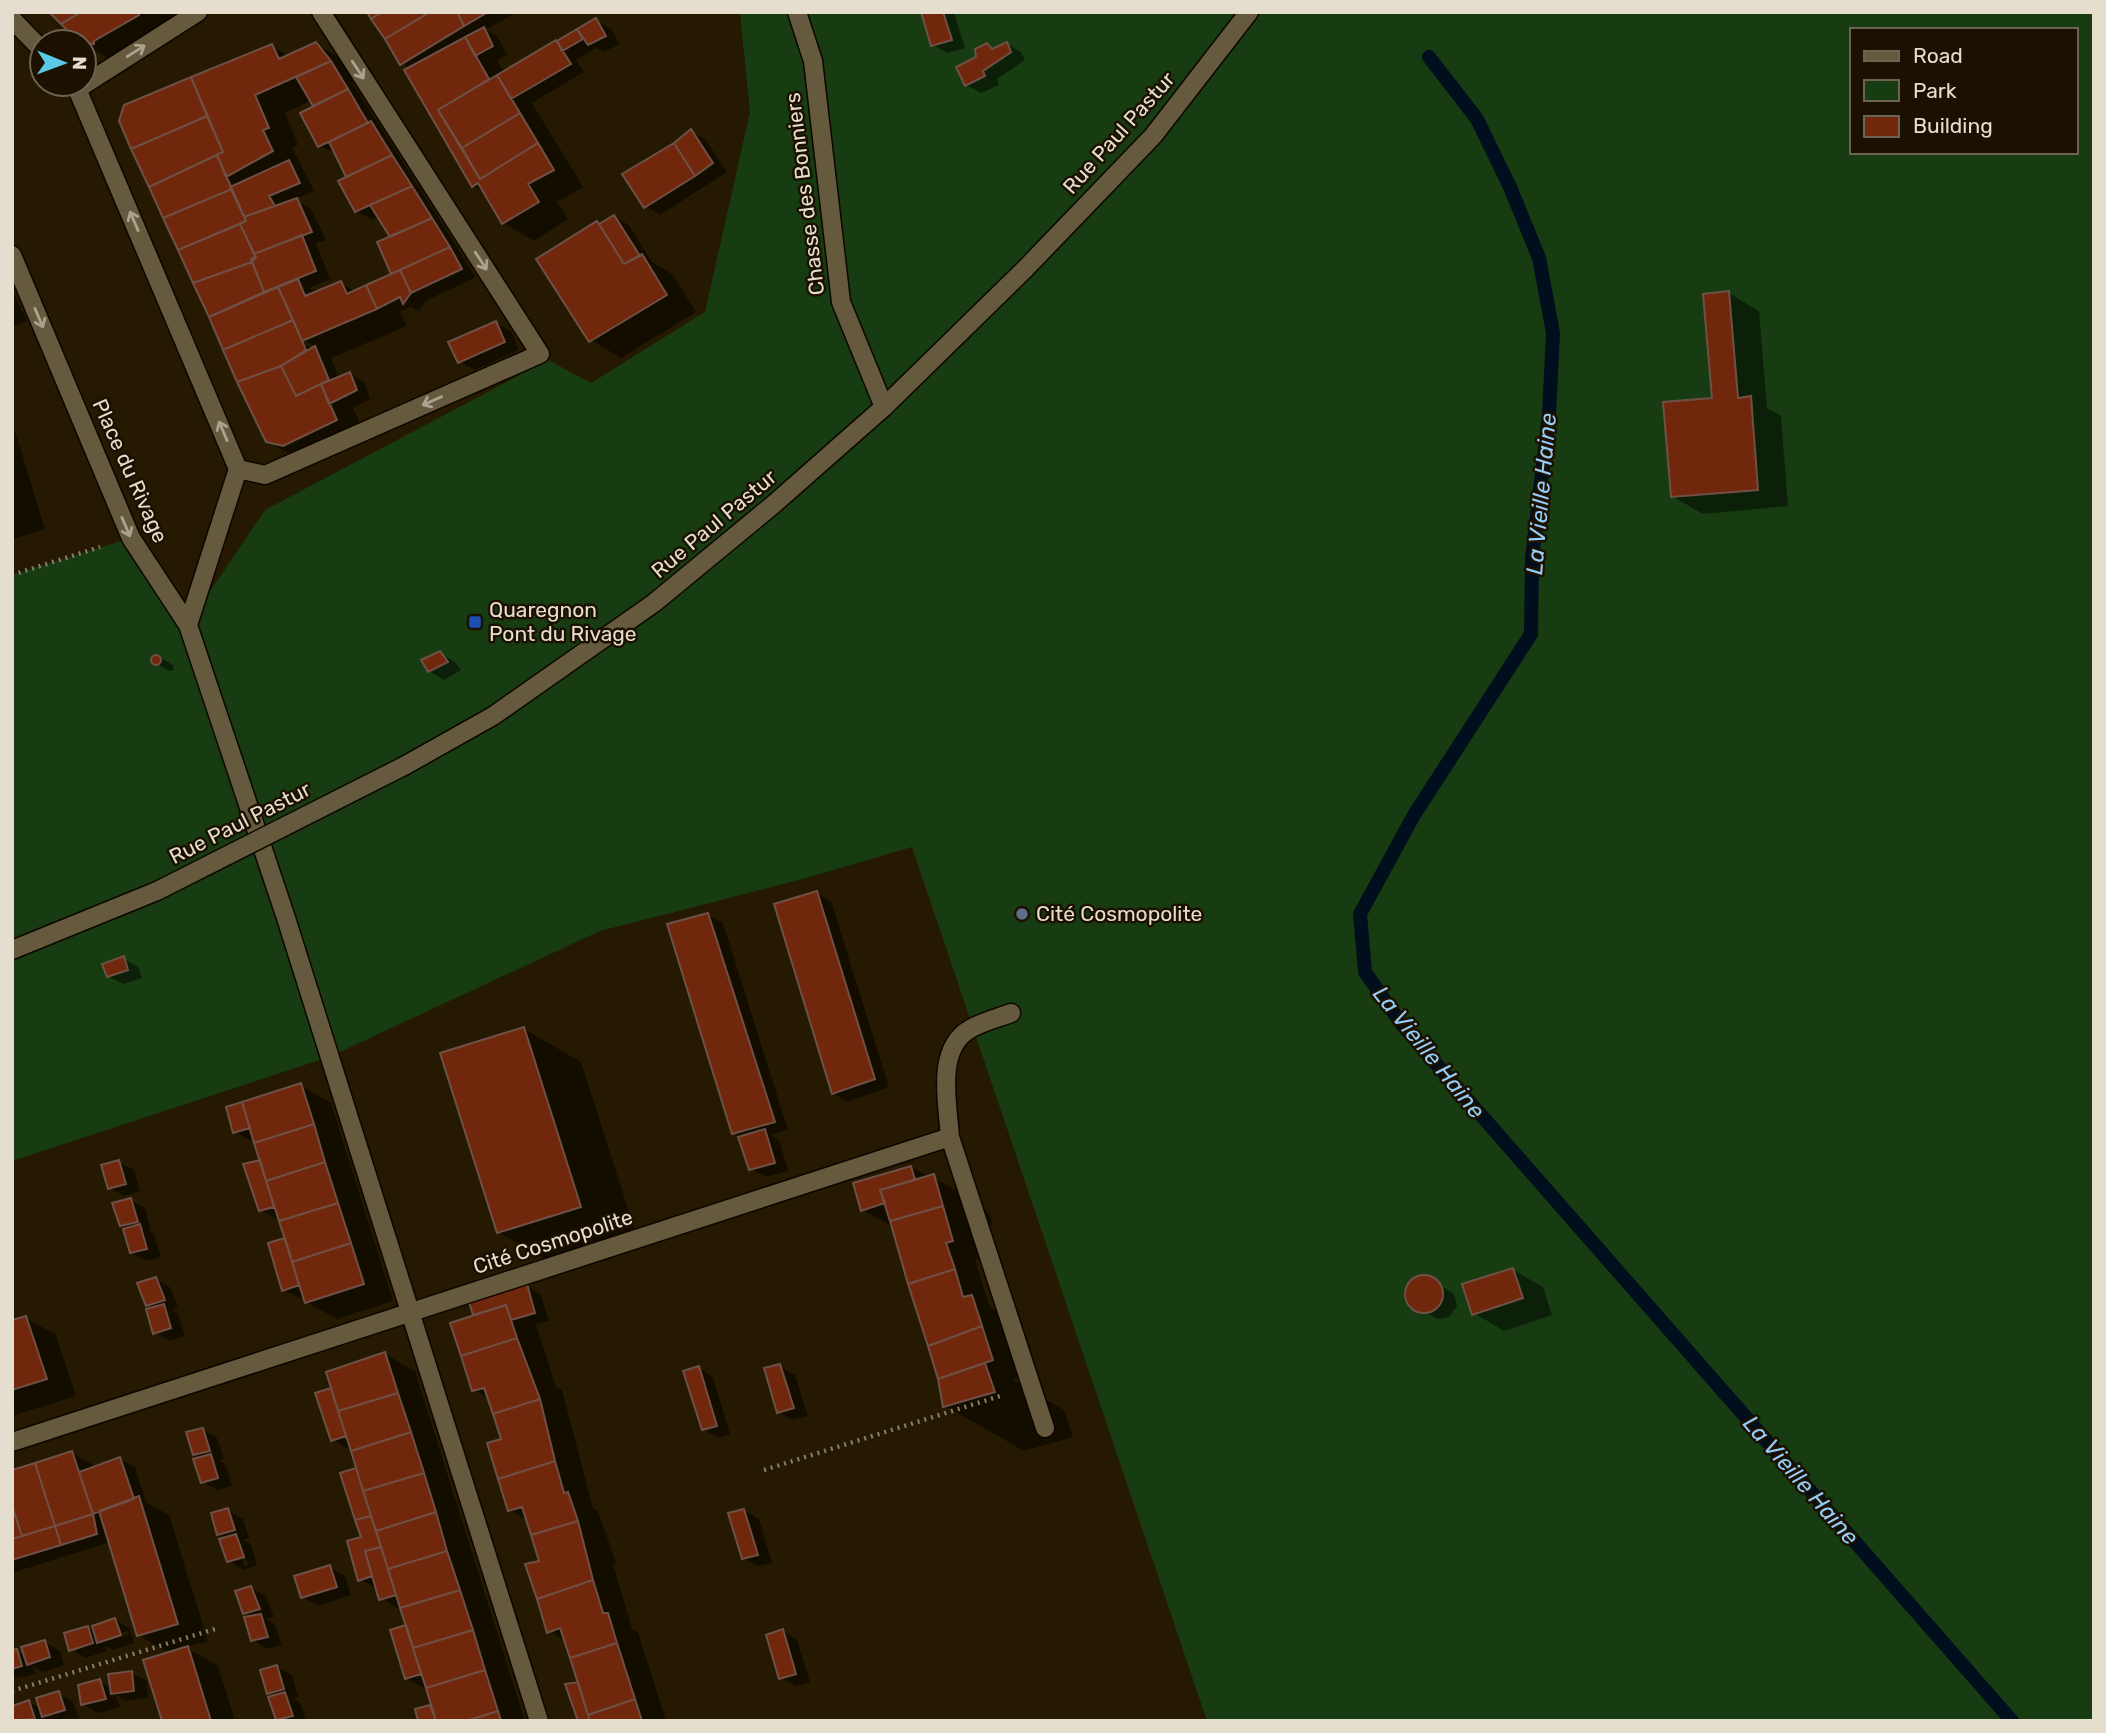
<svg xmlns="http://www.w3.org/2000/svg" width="2106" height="1733" viewBox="0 0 2106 1733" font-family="Rubik,sans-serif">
	<rect width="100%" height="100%" fill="#251a01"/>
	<!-- green -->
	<path fill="#173c11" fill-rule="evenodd" d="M 740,12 L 2094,12 L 2094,1721 L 1207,1721 L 912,847 L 799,880 L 600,931 L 329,1057 L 12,1161 L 12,575 L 131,538 L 188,624 L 265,510 L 548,360 L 591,383 L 705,312 L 750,112 ZM 1852,30 L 2076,30 L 2076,152 L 1852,152 Z"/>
	<!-- shadow -->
	<path fill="#0007" fill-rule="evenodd" d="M 52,12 L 207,12 L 111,60 L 84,44 Z
		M 370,12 L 517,12 L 486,30 L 498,37 L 507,55 L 497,60 L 504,73 L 596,20 L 611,29 L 620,44 L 604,52 L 596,48 L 576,60 L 584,72 L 532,103 L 583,187 L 557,202 L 568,219 L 534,241 L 503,223 L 486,193 L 473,186 L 411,69 L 402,63 Z
		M 923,12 L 954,12 L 965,48 L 947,53 L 933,45 Z
		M 316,44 L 347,62 L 359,78 L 352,82 L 476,277 L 426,301 L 419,311 L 411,307 L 400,312 L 407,326 L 331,358 L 339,378 L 349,374 L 364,382 L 370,399 L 353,408 L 366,437 L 298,459 L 267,441 L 121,121 L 125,107 L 257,51 L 271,46 L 289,56 ZM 312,100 L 315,106 L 319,146 L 337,153 L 348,177 L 356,211 L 371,219 L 379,216 L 393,238 L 379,243 L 393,275 L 356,292 L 340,283 L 318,292 L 309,288 L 330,279 L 316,243 L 326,240 L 311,209 L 295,199 L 314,191 L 292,147 L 298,145 L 285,113 ZM 224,168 L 233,188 L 229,188 L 221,169 ZM 296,335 L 319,349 L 312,349 L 294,338 Z
		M 1007,44 L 1021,52 L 1025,60 L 997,79 L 999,85 L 981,93 L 966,85 L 987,45 L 995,49 Z
		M 691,131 L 706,140 L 727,172 L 660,215 L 645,206 L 625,175 Z
		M 614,217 L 629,225 L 652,262 L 672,274 L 696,312 L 621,358 L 591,340 L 597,224 L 600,225 Z
		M 12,290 L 27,321 L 12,327 Z
		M 1729,293 L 1759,311 L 1767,408 L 1781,416 L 1788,506 L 1703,514 L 1672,496 L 1714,400 Z
		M 496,323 L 511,331 L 519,350 L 475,370 L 460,362 Z
		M 12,421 L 45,529 L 12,539 Z
		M 440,653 L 455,662 L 461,670 L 444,680 L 429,671 Z
		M 159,657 L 173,665 L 174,670 L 169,671 L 154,663 L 153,659 Z
		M 816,893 L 831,901 L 889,1087 L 848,1102 L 833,1093 Z
		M 708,915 L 723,923 L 788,1130 L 771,1135 L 779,1140 L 788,1171 L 766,1177 L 751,1169 L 739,1137 L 734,1133 Z
		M 123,958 L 138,967 L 142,978 L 123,984 L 108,976 Z
		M 524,1029 L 581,1062 L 638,1240 L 556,1265 L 498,1232 Z
		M 300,1085 L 331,1103 L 393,1301 L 337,1319 L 306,1302 L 305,1296 L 299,1298 L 284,1290 L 287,1240 L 280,1217 L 275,1218 L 260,1210 L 263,1164 L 255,1138 L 249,1140 L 235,1132 ZM 267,1201 L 277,1206 L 277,1210 L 266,1204 Z
		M 119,1162 L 134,1170 L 140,1192 L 124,1196 L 110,1188 Z
		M 911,1167 L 964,1194 L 966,1199 L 989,1213 L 993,1225 L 975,1230 L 983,1258 L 975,1260 L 990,1307 L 1002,1314 L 1022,1377 L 1013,1380 L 1064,1410 L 1073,1437 L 1024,1451 L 945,1406 L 939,1377 L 895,1228 L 863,1210 Z
		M 130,1200 L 145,1208 L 151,1230 L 148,1231 L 154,1234 L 161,1257 L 146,1261 L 131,1252 L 129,1229 L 122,1225 Z
		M 1513,1270 L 1543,1287 L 1552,1315 L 1504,1331 L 1474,1313 Z
		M 1427,1277 L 1454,1294 L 1457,1306 L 1449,1317 L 1437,1319 L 1410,1303 L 1407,1290 L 1415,1279 Z
		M 156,1279 L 171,1288 L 178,1308 L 172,1310 L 178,1314 L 185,1336 L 170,1341 L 155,1332 L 154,1309 L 147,1305 Z
		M 527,1286 L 541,1295 L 549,1321 L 536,1324 L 556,1387 L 562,1390 L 593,1508 L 598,1511 L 616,1563 L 613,1564 L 632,1629 L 638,1632 L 666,1721 L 580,1721 L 580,1683 L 567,1642 L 549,1631 L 541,1562 L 528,1521 L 510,1510 L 504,1440 L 490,1399 L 474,1390 L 477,1316 L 474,1314 Z
		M 26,1318 L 56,1335 L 76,1396 L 12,1416 L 12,1322 Z
		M 385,1354 L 415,1371 L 525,1721 L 420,1721 L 430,1706 L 435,1709 L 429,1691 L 406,1678 L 409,1630 L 404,1612 L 381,1598 L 377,1589 L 360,1579 L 363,1538 L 342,1474 L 358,1469 L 353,1451 L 332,1440 L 333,1390 Z
		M 780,1366 L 795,1375 L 808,1416 L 793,1420 L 778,1412 Z
		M 699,1368 L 713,1377 L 730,1434 L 718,1438 L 703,1429 Z
		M 203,1430 L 217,1438 L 224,1459 L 219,1460 L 226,1465 L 232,1486 L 217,1490 L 203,1482 L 202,1459 L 195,1454 Z
		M 72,1453 L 97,1467 L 120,1459 L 135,1467 L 146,1502 L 169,1515 L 208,1641 L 186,1647 L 218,1666 L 235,1721 L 164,1721 L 170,1654 L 138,1635 L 110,1542 L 12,1573 L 12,1471 Z
		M 228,1510 L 243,1519 L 249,1538 L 243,1540 L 251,1544 L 257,1565 L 244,1570 L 229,1561 L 226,1538 L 219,1534 ZM 238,1545 L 241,1545 L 248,1565 L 245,1566 Z
		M 744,1510 L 759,1519 L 772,1563 L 758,1566 L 743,1558 Z
		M 330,1567 L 345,1576 L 351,1595 L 318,1606 L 303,1597 Z
		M 251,1588 L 266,1596 L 274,1617 L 266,1619 L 275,1625 L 282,1645 L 267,1649 L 253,1640 L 253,1617 L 245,1613 Z
		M 115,1620 L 130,1629 L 134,1643 L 113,1650 L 105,1646 L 107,1651 L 85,1658 L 71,1649 L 88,1628 L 95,1632 ZM 128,1631 L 129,1634 L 107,1641 L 107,1638 Z
		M 783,1631 L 797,1640 L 810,1682 L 796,1686 L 781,1678 Z
		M 45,1642 L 60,1651 L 64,1665 L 43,1672 L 33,1667 L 36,1674 L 12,1679 L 12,1652 L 16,1651 L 26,1656 Z
		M 277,1667 L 292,1675 L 298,1697 L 293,1698 L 300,1702 L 306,1721 L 277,1719 L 275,1696 L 269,1693 Z
		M 132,1673 L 147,1681 L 148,1698 L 127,1701 L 116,1695 L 120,1707 L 98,1713 L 83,1704 L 99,1681 L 112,1688 Z
		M 59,1693 L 73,1702 L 79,1718 L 12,1721 L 29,1702 L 41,1709 Z"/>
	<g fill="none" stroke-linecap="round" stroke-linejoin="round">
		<!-- stream -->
		<path stroke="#000e1e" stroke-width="14" d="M 1429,57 L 1477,119 L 1510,187 L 1539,258 L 1553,333 L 1549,414 L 1532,558 L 1531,634 L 1414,815 L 1360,914 L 1365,972 L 1403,1026 L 2012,1721"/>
	</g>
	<!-- building -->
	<path fill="#71270b" stroke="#6f5047" stroke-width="2" d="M 49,12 L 81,12 L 61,24 Z
		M 81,12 L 138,12 L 139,15 L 94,41 L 94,44 L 79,42 L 61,24 Z
		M 367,12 L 382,12 L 371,19 Z
		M 382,12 L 430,12 L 385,39 L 371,19 Z
		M 430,12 L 457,12 L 464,26 L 400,65 L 385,39 Z
		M 457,12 L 488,12 L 464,26 Z
		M 921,12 L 943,12 L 952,40 L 931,46 Z
		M 596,18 L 606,36 L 588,45 L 577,29 Z
		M 484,27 L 493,46 L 475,56 L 465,37 Z
		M 577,29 L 583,39 L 562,51 L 557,41 Z
		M 465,37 L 489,79 L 438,110 L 480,179 L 538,143 L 554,170 L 528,184 L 539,202 L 502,224 L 478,183 L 472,187 L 404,70 Z
		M 556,40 L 571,64 L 511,99 L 497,75 Z
		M 316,42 L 331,61 L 255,95 L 269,128 L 263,130 L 273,151 L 226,177 L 217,155 L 223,152 L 191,77 L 272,44 L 279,59 Z
		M 1007,42 L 1011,52 L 983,71 L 985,76 L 965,86 L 956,67 L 976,57 L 975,49 L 987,43 L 992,49 Z
		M 331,61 L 348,89 L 313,106 L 296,77 Z
		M 497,75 L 520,113 L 462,148 L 438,110 Z
		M 191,77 L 207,116 L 131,149 L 119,121 L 124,105 Z
		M 348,89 L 368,123 L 318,147 L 300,113 Z
		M 520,113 L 538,143 L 480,179 L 462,148 Z
		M 207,116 L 223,152 L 149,187 L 131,149 Z
		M 371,121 L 392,155 L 346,177 L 329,142 Z
		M 691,129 L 713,163 L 695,176 L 674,143 Z
		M 674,143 L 695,176 L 644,208 L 622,174 Z
		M 217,155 L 232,189 L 163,218 L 149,187 Z
		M 392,155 L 412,186 L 355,212 L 338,181 Z
		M 289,160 L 300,183 L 269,196 L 275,206 L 244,217 L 230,187 Z
		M 412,186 L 432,218 L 390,237 L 370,205 Z
		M 232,189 L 246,221 L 178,250 L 163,218 Z
		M 297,198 L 312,232 L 254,254 L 240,224 L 246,221 L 244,217 Z
		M 614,215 L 640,256 L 624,264 L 599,224 Z
		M 432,218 L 450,247 L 391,274 L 377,242 Z
		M 597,221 L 624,264 L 642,254 L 667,295 L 589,342 L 536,259 Z
		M 240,224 L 256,257 L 252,262 L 193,283 L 178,250 Z
		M 302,235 L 316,271 L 264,292 L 251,259 L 256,257 L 254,254 Z
		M 450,247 L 462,269 L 411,293 L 400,270 Z
		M 252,262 L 264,292 L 209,317 L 193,283 Z
		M 400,270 L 411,293 L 403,304 L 400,297 L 377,309 L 366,285 Z
		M 298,279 L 305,296 L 341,281 L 347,294 L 366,285 L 377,309 L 302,341 L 278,287 Z
		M 278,287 L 293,320 L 223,350 L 209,317 Z
		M 1729,291 L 1738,398 L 1751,396 L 1758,490 L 1671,497 L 1663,402 L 1712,398 L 1703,294 Z
		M 293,320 L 306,350 L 281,366 L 237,382 L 223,350 Z
		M 496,321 L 505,342 L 458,363 L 448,342 Z
		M 315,346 L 329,380 L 296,396 L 281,366 Z
		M 281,366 L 296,396 L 321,384 L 337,420 L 283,446 L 266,442 L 237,382 Z
		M 350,372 L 357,390 L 329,404 L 321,384 Z
		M 440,651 L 448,662 L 428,672 L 421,660 Z
		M151 660a5 5 0 1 1 10 0a5 5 0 1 1-10 0Z
		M 817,891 L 875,1079 L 832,1094 L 774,904 Z
		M 708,913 L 775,1122 L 732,1134 L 667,924 Z
		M 124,956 L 128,970 L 107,977 L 102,964 Z
		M 524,1027 L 581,1207 L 497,1233 L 440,1053 Z
		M 301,1083 L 314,1124 L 254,1143 L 242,1102 Z
		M 242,1102 L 250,1128 L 233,1133 L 226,1107 Z
		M 314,1124 L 325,1162 L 266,1181 L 254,1143 Z
		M 765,1129 L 775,1163 L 749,1170 L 738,1137 Z
		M 119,1160 L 126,1184 L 108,1189 L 101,1165 Z
		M 260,1160 L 274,1207 L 259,1211 L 243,1164 Z
		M 325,1162 L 338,1203 L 279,1221 L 266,1181 Z
		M 911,1166 L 915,1180 L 880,1190 L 885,1203 L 861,1211 L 853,1183 Z
		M 934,1174 L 943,1206 L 890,1221 L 880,1190 Z
		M 131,1198 L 138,1222 L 120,1226 L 112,1203 Z
		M 338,1203 L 351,1243 L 292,1262 L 279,1221 Z
		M 943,1206 L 953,1241 L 946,1243 L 955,1269 L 908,1284 L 890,1221 Z
		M 140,1224 L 147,1249 L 130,1253 L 123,1229 Z
		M 285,1238 L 299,1285 L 282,1291 L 268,1243 Z
		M 351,1243 L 364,1284 L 305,1303 L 292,1262 Z
		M 1513,1268 L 1523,1298 L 1472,1315 L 1462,1284 Z
		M 955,1269 L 963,1297 L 972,1295 L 982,1326 L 928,1346 L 908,1284 Z
		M1405 1294a19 19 0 1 1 38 0a19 19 0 1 1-38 0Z
		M 156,1277 L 165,1300 L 146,1306 L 137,1283 Z
		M 527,1284 L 535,1313 L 511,1320 L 506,1305 L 473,1315 L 469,1302 Z
		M 164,1304 L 171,1328 L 153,1334 L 146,1309 Z
		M 506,1305 L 517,1338 L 461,1356 L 450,1323 Z
		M 26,1316 L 47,1379 L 12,1390 L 12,1320 Z
		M 982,1326 L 993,1360 L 938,1379 L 928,1346 Z
		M 517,1338 L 540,1399 L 493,1414 L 484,1388 L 472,1391 L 461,1356 Z
		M 385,1352 L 398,1393 L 338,1411 L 326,1372 Z
		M 985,1363 L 995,1392 L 943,1407 L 938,1379 Z
		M 780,1364 L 794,1408 L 777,1413 L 764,1368 Z
		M 699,1366 L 717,1426 L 702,1430 L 683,1371 Z
		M 331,1388 L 346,1436 L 331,1441 L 315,1393 Z
		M 398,1393 L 411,1432 L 351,1451 L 338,1411 Z
		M 540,1399 L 555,1461 L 498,1479 L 487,1443 L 501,1439 L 493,1414 Z
		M 203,1428 L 210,1451 L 193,1455 L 186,1432 Z
		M 411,1432 L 424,1473 L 363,1491 L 351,1451 Z
		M 72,1451 L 93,1514 L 55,1526 L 35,1463 Z
		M 211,1454 L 218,1478 L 201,1483 L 193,1459 Z
		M 120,1457 L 134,1499 L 93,1514 L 79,1472 Z
		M 555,1461 L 564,1493 L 568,1492 L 578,1521 L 531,1535 L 522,1507 L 508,1511 L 498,1479 Z
		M 35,1463 L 55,1526 L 22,1536 L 12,1506 L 12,1470 Z
		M 356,1468 L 371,1516 L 355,1520 L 340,1473 Z
		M 424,1473 L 436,1512 L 376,1531 L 363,1491 Z
		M 139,1496 L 178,1624 L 137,1636 L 99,1511 Z
		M 12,1506 L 22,1536 L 12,1539 Z
		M 228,1508 L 235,1530 L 217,1535 L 211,1513 Z
		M 744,1509 L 758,1555 L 742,1559 L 728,1513 Z
		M 436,1512 L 447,1551 L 388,1569 L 376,1531 Z
		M 93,1514 L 97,1534 L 61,1545 L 55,1526 Z
		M 371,1516 L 381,1547 L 365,1551 L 372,1576 L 358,1581 L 347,1541 L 361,1537 L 355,1520 Z
		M 578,1521 L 593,1580 L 537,1599 L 525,1564 L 539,1561 L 531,1535 Z
		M 55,1526 L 61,1545 L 12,1560 L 12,1539 Z
		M 236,1534 L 244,1557 L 227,1562 L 219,1539 Z
		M 381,1547 L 396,1595 L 379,1600 L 365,1551 Z
		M 447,1551 L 460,1590 L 400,1608 L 388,1569 Z
		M 330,1565 L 337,1587 L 301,1598 L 294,1576 Z
		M 593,1580 L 603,1613 L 608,1613 L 617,1643 L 570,1658 L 560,1628 L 547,1633 L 537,1599 Z
		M 251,1586 L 260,1609 L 243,1614 L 235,1591 Z
		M 460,1590 L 473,1630 L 413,1648 L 400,1608 Z
		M 261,1614 L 268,1637 L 251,1641 L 244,1617 Z
		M 115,1618 L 121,1635 L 97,1643 L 92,1626 Z
		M 406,1625 L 421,1674 L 405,1679 L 390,1630 Z
		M 88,1626 L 93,1643 L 69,1651 L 64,1633 Z
		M 783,1629 L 796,1674 L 779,1679 L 766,1635 Z
		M 473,1630 L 485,1670 L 426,1688 L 413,1648 Z
		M 45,1640 L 50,1657 L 27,1665 L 21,1647 Z
		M 617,1643 L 635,1699 L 588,1715 L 570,1658 Z
		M 188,1646 L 211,1721 L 162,1721 L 143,1660 Z
		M 17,1649 L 22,1666 L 12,1669 L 12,1650 Z
		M 277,1665 L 284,1689 L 267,1694 L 260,1670 Z
		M 485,1670 L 498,1711 L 466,1721 L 436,1721 L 426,1688 Z
		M 132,1671 L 134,1691 L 111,1694 L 108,1674 Z
		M 100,1679 L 106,1699 L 81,1705 L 78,1685 Z
		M 578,1682 L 588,1715 L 590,1721 L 578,1721 L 565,1684 Z
		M 59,1691 L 65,1710 L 42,1717 L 36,1698 Z
		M 285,1692 L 293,1716 L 276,1720 L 268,1697 Z
		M 635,1699 L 642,1721 L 590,1721 L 588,1715 Z
		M 29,1700 L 35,1719 L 12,1721 L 12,1706 Z
		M 430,1705 L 436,1721 L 418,1721 L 415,1709 Z
		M 498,1711 L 501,1721 L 466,1721 Z"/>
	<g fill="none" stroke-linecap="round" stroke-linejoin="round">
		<defs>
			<path id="street" d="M 797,12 L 813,61 L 841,302 L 884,407
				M 12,19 L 42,50
				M 75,84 L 238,469 L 265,475 L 540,354 L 321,12
				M 79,88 L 198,12
				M 12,255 L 131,538 L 188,625 L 286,918 L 539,1721
				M 188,625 L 238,469
				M 950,1137 L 1045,1428
				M 12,1442 L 950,1137 C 948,1105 935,1049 970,1029 C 982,1022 998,1018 1011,1013"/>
			<path id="secondary" d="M 404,766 L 493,716 L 654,603 L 774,504 L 884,407 L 1025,269 L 1153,136 L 1249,12
				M 12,950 L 157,891"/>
		</defs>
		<!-- street casing -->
		<use href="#street" stroke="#0e0500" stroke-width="21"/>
		<!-- secondary casing -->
		<use href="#secondary" stroke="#0e0500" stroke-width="21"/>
		<!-- path -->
		<path stroke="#877e6a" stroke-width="4.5" stroke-dasharray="2 5" stroke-linecap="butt" d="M 12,575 L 100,547
			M 764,1470 L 1000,1396
			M 12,1691 L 215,1629"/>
		<!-- street -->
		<use href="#street" stroke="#665a3e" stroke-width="18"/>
		<!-- secondary -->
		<use href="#secondary" stroke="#665a3e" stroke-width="18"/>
		<defs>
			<path id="secondary-bridge" d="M 157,891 L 404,766"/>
		</defs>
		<!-- secondary-bridge casing -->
		<use href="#secondary-bridge" stroke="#0e0500" stroke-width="21" stroke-linecap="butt"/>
		<!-- secondary-bridge -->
		<use href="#secondary-bridge" stroke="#665a3e" stroke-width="18"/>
	</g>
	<!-- one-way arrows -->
	<defs><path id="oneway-shaft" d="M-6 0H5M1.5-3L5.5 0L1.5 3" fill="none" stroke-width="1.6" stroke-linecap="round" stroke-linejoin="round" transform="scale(1.75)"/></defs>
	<g stroke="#aca38e">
		<use href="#oneway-shaft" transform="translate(136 51) rotate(-32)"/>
		<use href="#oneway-shaft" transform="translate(358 70) rotate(57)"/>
		<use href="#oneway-shaft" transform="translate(134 221) rotate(-113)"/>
		<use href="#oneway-shaft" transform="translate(481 261) rotate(57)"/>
		<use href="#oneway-shaft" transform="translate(39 318) rotate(67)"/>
		<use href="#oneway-shaft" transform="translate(432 401) rotate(156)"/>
		<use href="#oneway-shaft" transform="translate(223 431) rotate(-113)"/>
		<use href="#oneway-shaft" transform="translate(126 527) rotate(67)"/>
	</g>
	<!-- markers -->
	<rect fill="#1a4fb4" stroke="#1c1100" stroke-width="2.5" x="468" y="615" width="14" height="14" rx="3.5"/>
	<circle fill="#5c6f8a" stroke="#1c1100" stroke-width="2.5" cx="1022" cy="914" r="7"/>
	<g text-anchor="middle" stroke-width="5" stroke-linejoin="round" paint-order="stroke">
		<!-- street labels -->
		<g font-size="21" fill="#e5decf" stroke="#1c1100">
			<text transform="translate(1119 133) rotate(-48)" y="7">Rue Paul Pastur</text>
			<text transform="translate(805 194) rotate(-97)" y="7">Chasse des Bonniers</text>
			<text transform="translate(130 471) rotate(66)" y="7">Place du Rivage</text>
			<text transform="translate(714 524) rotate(-40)" y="7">Rue Paul Pastur</text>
			<text transform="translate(240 823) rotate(-27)" y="7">Rue Paul Pastur</text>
			<text transform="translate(553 1242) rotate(-18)" y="7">Cité Cosmopolite</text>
		</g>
		<!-- poi labels -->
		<g font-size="21" fill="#e5decf" stroke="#1c1100" text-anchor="start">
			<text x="489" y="617">Quaregnon<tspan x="489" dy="24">Pont du Rivage</tspan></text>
			<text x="1036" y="921">Cité Cosmopolite</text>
		</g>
		<!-- water labels -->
		<g font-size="23" font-style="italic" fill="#94cdf9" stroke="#1c1100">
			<text transform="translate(1541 494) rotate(-85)" y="8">La Vieille Haine</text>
			<text transform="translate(1429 1052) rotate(51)" y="8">La Vieille Haine</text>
			<text transform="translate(1801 1480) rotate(49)" y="8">La Vieille Haine</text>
		</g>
	</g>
	<!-- border -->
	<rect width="2106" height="1733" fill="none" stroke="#e5decf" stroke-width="28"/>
	<!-- legend -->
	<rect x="1850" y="28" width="228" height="126" fill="#1c1100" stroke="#6c6353" stroke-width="2"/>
	<rect x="1864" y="51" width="35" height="10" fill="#665a3e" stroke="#6c6353" stroke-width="2"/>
	<text x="1913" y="63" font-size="21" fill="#e5decf">Road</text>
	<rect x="1864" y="80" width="35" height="21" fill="#173c11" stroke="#6c6353" stroke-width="2"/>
	<text x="1913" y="98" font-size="21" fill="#e5decf">Park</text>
	<rect x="1864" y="116" width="35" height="21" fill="#71270b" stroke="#6c6353" stroke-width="2"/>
	<text x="1913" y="133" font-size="21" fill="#e5decf">Building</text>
	<!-- north arrow -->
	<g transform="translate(63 63) rotate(91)"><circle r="33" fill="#1c1100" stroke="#6c6353" stroke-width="2"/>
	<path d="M0-5L12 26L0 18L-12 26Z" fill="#5bc8e6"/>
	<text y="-10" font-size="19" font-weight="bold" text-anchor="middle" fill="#e5decf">N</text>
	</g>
</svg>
